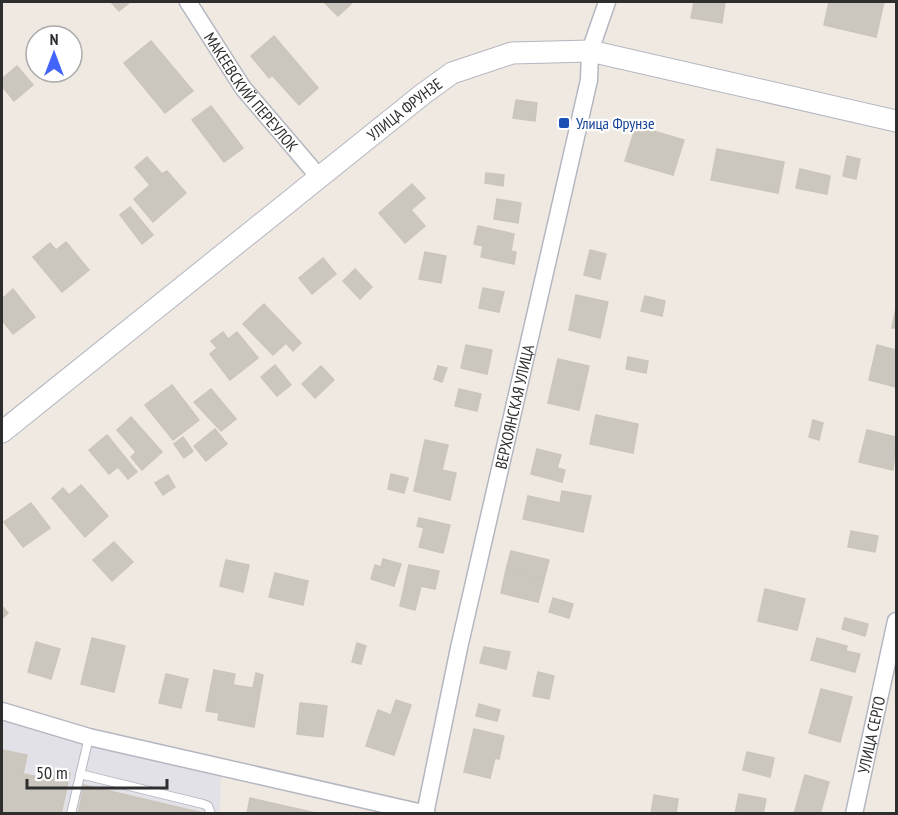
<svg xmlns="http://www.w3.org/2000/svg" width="898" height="815" viewBox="0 0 898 815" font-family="'PT Sans Narrow',sans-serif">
	<rect width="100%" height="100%" fill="#efe9e1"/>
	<!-- industrial -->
	<path fill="#e3e1e8" d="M 2,719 L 221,776 L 220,813 L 2,813 Z"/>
	<!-- building -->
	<path fill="#cbc7bf" stroke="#cbc5ba" stroke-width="1.5" d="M 111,2 L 130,2 L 119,11 Z
		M 324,2 L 349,2 L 351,4 L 338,16 Z
		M 694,2 L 725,2 L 722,23 L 691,18 Z
		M 829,2 L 884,2 L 876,37 L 824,25 Z
		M 274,36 L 318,88 L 299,105 L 272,75 L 269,78 L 251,56 Z
		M 151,41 L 193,91 L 165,113 L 124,63 Z
		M 17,66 L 33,85 L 14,101 L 2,86 L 2,79 Z
		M 516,100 L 537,103 L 535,121 L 513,118 Z
		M 211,106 L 243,148 L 224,162 L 192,120 Z
		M 636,126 L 684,140 L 673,175 L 625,161 Z
		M 717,149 L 784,162 L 778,193 L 711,180 Z
		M 847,156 L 860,159 L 856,179 L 843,176 Z
		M 147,157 L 162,174 L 167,171 L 186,193 L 153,222 L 134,199 L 150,185 L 135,167 Z
		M 800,169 L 830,176 L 827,194 L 796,188 Z
		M 486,173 L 504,175 L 503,186 L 485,183 Z
		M 412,184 L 425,198 L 411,210 L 425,226 L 405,243 L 379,213 Z
		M 497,199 L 521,203 L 518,223 L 494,219 Z
		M 130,207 L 153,235 L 142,244 L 120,215 Z
		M 478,226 L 514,234 L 511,251 L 516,252 L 514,264 L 481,257 L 483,246 L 474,244 Z
		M 66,242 L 89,270 L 62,292 L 33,257 L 50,243 L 56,250 Z
		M 590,250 L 606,254 L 600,279 L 584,275 Z
		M 425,252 L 446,256 L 441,283 L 419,279 Z
		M 323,258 L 336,274 L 312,294 L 299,278 Z
		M 355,269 L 372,287 L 360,299 L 343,281 Z
		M 483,288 L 504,292 L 499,312 L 479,308 Z
		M 13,289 L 35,317 L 13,334 L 2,320 L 2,299 Z
		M 576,295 L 608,302 L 600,338 L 569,330 Z
		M 645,296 L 665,301 L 662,316 L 641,311 Z
		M 264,304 L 301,343 L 293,351 L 286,343 L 273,355 L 243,324 Z
		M 896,308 L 896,328 L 892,328 Z
		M 223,332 L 228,339 L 237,332 L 258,358 L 230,380 L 210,354 L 217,348 L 211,341 Z
		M 466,345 L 492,350 L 487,374 L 461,368 Z
		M 877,345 L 896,350 L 896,387 L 869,380 Z
		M 628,357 L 648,361 L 646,373 L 626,369 Z
		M 558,359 L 589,366 L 579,410 L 548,403 Z
		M 275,365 L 291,385 L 277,396 L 261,377 Z
		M 321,366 L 334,380 L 315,398 L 302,384 Z
		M 438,366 L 447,368 L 442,382 L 434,379 Z
		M 172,385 L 199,420 L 173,440 L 145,405 Z
		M 211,389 L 236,419 L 221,431 L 194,402 Z
		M 459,389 L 481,394 L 477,411 L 455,406 Z
		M 596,415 L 638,424 L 633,453 L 590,444 Z
		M 131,417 L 162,452 L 142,470 L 131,457 L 136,452 L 117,430 Z
		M 813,420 L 823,423 L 819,440 L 809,437 Z
		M 215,429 L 227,444 L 206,461 L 194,446 Z
		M 867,430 L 896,437 L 893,470 L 859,462 Z
		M 107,435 L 137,472 L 128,479 L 118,467 L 109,474 L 89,450 Z
		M 183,437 L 193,451 L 184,458 L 174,444 Z
		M 425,440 L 448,445 L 442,470 L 456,473 L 450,500 L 414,491 Z
		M 537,449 L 561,455 L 557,468 L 565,470 L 562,482 L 531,474 Z
		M 391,474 L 408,478 L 404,493 L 388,489 Z
		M 168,475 L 175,487 L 163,495 L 155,483 Z
		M 81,485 L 108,516 L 85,537 L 52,498 L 63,488 L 69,495 Z
		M 562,491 L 591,496 L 583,532 L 523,519 L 528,496 L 560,503 Z
		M 31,503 L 50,528 L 23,547 L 4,522 Z
		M 419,518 L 450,525 L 443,553 L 419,547 L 424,528 L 417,526 Z
		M 851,531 L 878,536 L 875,552 L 848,547 Z
		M 114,542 L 133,562 L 112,581 L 93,560 Z
		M 511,551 L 549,560 L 544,579 L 506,570 Z
		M 383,559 L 401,564 L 394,586 L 371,579 L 375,565 L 381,567 Z
		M 226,560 L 249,565 L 243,592 L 220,586 Z
		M 409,565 L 439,571 L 435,589 L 421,586 L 415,610 L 400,606 Z
		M 506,570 L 544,579 L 538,602 L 501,593 Z
		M 275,573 L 308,581 L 303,605 L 269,597 Z
		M 765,589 L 805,599 L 797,630 L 758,621 Z
		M 553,598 L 573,604 L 569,618 L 549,612 Z
		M 2,606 L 8,613 L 2,619 Z
		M 845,618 L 868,624 L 865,636 L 842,629 Z
		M 92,638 L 125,646 L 114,692 L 81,684 Z
		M 817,638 L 847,646 L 846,651 L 860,654 L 855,672 L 811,660 Z
		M 36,642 L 60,649 L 51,679 L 28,672 Z
		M 357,643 L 366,646 L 361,664 L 352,662 Z
		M 484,647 L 510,652 L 506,669 L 480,663 Z
		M 214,670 L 235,674 L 233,685 L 253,688 L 256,673 L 263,675 L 254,727 L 218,720 L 219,713 L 206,711 Z
		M 538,672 L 554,676 L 549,699 L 533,696 Z
		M 166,674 L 188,679 L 181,708 L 159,703 Z
		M 821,689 L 852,697 L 840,742 L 809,733 Z
		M 396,700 L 411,705 L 394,755 L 366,746 L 378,710 L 391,715 Z
		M 300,703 L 327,706 L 323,737 L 297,734 Z
		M 479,704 L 500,710 L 497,721 L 476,716 Z
		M 474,729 L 504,736 L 499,759 L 495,758 L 490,778 L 464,772 Z
		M 2,750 L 27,755 L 23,774 L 51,779 L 53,770 L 70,773 L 61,814 L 2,814 Z
		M 747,752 L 774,758 L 770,777 L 743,770 Z
		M 805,775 L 829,782 L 820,814 L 794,814 Z
		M 84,785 L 207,814 L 78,814 Z
		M 739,794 L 766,799 L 763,814 L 735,814 Z
		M 654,795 L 678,799 L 676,814 L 651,814 Z
		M 250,798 L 320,814 L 247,814 Z"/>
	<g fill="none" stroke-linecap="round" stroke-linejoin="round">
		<defs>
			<path id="service" d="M 80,774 L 203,804 L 208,806 L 211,814
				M 71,814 L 89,737"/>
			<g id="minor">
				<path id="s1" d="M 188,2 L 243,88 L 319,177"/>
				<path d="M 2,711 L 89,737 L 427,814"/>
				<path id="s2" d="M 425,814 L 459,648 L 589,80 L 590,51 L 607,2"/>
				<path id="s3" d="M 854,814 L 896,621"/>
			</g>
			<g id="tertiary">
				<path id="s4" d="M 2,432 L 423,94 L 452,73 L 512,53 L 590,51 L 896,121"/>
			</g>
		</defs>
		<!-- service casing -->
		<use href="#service" stroke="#b4b7c1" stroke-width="10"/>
		<!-- minor casing -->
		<use href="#minor" stroke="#b4b7c1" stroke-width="19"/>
		<!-- tertiary casing -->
		<use href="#tertiary" stroke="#b4b7c1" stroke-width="23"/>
		<!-- service -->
		<use href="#service" stroke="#fff" stroke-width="8"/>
		<!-- minor -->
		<use href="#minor" stroke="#fff" stroke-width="16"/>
		<!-- tertiary -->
		<use href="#tertiary" stroke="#fff" stroke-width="21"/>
	</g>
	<!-- markers -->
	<rect fill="#1a4fb4" stroke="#fff" stroke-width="2" x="558" y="117" width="12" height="12" rx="3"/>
	<g text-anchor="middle" stroke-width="4.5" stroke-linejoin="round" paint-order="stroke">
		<!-- street labels -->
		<g font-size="16" fill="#2e2e2e" stroke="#fff">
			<text dy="6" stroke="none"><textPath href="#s1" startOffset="110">МАКЕЕВСКИЙ ПЕРЕУЛОК</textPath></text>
			<text dy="6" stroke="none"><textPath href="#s4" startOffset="516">УЛИЦА ФРУНЗЕ</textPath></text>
			<text dy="6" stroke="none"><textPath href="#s2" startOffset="417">ВЕРХОЯНСКАЯ УЛИЦА</textPath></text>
			<text dy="6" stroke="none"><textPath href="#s3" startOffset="81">УЛИЦА СЕРГО</textPath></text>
		</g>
		<!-- transit labels -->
		<g font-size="16" fill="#164399" stroke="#fff" text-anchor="start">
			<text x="576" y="129">Улица Фрунзе</text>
		</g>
	</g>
	<!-- border -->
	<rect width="898" height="815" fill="none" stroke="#2e2e2e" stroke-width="6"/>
	<!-- north arrow -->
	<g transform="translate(54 54)"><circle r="28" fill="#ffffff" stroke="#ababab" stroke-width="1.5"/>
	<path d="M0-4.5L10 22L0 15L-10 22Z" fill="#4264fb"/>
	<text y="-9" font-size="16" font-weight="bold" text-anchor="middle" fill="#2e2e2e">N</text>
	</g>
	<!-- scale -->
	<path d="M27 779v9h140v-9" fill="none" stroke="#2e2e2e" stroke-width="3"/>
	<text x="36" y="779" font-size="18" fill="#2e2e2e" stroke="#ffffff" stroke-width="4.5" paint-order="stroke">50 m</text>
</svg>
